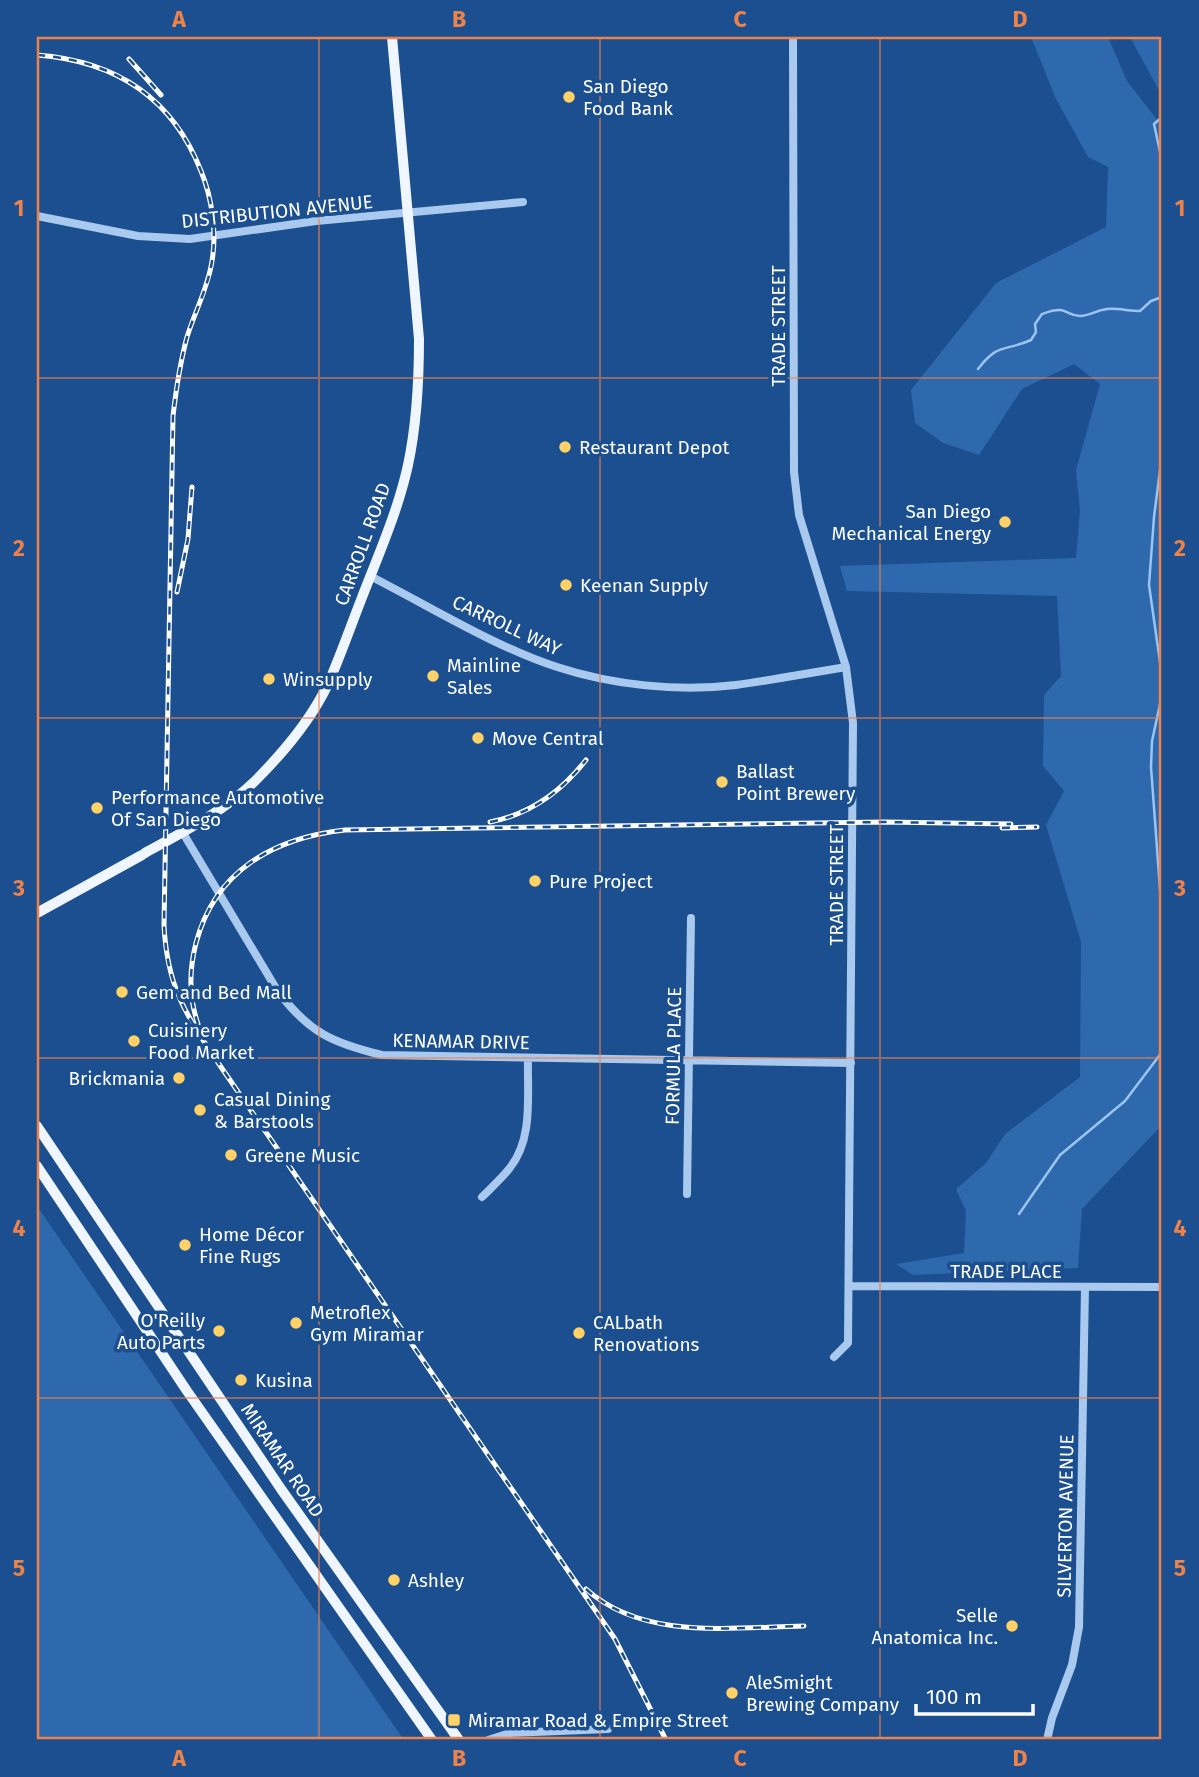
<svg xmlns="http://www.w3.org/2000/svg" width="1199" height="1777" viewBox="0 0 1199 1777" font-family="'Fira Sans',sans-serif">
	<rect width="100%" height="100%" fill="#1b4f8f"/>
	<!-- green -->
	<path fill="#2e69ad" d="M 1031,37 L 1108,37 L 1127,81 L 1162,126 L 1162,1125 L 1082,1209 L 1078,1268 L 913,1275 L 896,1264 L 964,1253 L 966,1211 L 956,1189 L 986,1163 L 1005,1134 L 1080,1077 L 1081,942 L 1046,825 L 1064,791 L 1043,766 L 1044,695 L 1061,676 L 1057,596 L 847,591 L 840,566 L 1076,558 L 1080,511 L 1076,470 L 1100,384 L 1074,364 L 1022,389 L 979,455 L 943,443 L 915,423 L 911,390 L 996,283 L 1106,227 L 1108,167 L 1088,157 L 1056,99 Z
		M 1130,37 L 1162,37 L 1162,96 Z
		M 37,1206 L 399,1733 L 404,1740 L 37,1740 Z"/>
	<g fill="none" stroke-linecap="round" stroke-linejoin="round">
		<!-- stream -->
		<path stroke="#9cc4f0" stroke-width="2.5" d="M 1161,37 L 1162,39
			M 1162,117 L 1154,124 L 1162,161
			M 978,369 C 999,342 1004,352 1031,340 L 1036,332 L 1035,324 L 1042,314 C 1048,312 1058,308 1064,311 C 1070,313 1072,316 1080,316 C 1089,316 1097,310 1107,309 C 1118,308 1129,311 1140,311 L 1151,301 L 1162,297
			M 1162,455 L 1154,517 L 1149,585 L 1161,669 L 1162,695 L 1152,741 L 1151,767 L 1162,916
			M 1019,1214 L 1060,1155 L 1125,1101 L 1162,1052"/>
		<!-- minor -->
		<path stroke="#a9c9ee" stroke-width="8" d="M 793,37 L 794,472 L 799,515 L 846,667 L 853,723 L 848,1343 L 834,1357
			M 37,216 L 138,236 L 190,239 L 316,221 L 523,202
			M 370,576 C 429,606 495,647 557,667 C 612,685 678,692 736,685 C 773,680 809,673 846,667
			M 183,833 L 277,990 C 308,1032 332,1043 382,1055 L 851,1063
			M 687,1194 L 691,918
			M 482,1197 C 491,1188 501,1179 509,1169 C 534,1139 527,1094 528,1058
			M 849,1286 L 1162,1287
			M 488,1740 L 510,1733 L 608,1729
			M 1047,1740 L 1052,1718 L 1072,1665 L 1079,1627 L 1085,1287"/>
		<!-- major -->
		<path stroke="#f0f6ff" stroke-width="10" d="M 145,853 C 183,832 223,812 255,781 C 283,753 311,720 328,684 C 340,657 350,628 361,600 C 378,556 398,511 408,465 C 417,423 419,381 419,339 L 392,37
			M 37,913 L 142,855
			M 37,1126 L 281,1489 L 459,1740
			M 37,1166 L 187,1391 L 432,1740"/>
		<defs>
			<path id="rail" d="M 37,55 C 115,61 172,97 201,171 C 212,198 217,232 212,261 C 208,288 195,311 187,337 C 180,363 176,390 173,416 L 164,925 C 167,989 187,1016 221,1067 L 615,1639 L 666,1740
				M 129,59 L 161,95
				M 177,592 L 188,539 L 192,487
				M 490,822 C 531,814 561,792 586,760
				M 1002,828 L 1037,827
				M 198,1024 C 189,998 189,970 196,943 C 215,871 273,838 345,830 L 885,822 L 1011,824
				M 586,1589 C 644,1641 732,1627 804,1626"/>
		</defs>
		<!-- rail casing -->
		<use href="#rail" stroke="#fff" stroke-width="5"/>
		<!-- rail -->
		<use href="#rail" stroke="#1b4f8f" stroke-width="2.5" stroke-dasharray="8" stroke-linecap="butt"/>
	</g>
	<!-- grid -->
	<path fill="none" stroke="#ee8249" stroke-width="2" stroke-opacity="0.55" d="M 319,37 L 319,1740M 600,37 L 600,1740M 880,37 L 880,1740M 37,378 L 1162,378M 37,718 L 1162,718M 37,1058 L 1162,1058M 37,1398 L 1162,1398"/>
	<!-- markers -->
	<g fill="#ffd166" stroke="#1b4f8f" stroke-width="2.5">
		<circle cx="569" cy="97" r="7"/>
		<circle cx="565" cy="447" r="7"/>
		<circle cx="1005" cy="522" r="7"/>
		<circle cx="566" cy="585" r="7"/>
		<circle cx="433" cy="676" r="7"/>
		<circle cx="269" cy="679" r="7"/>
		<circle cx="478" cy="738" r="7"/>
		<circle cx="722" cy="782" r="7"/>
		<circle cx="97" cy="808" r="7"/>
		<circle cx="535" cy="881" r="7"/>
		<circle cx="122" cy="992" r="7"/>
		<circle cx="134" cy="1041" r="7"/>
		<circle cx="179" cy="1078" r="7"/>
		<circle cx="200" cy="1110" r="7"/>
		<circle cx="231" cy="1155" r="7"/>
		<circle cx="185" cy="1245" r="7"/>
		<circle cx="296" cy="1323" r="7"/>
		<circle cx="219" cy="1331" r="7"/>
		<circle cx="579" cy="1333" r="7"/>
		<circle cx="241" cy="1380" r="7"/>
		<circle cx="394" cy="1580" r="7"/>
		<circle cx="1012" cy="1626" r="7"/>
		<circle cx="732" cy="1693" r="7"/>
		<rect x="447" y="1713" width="14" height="14" rx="3.5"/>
	</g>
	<g text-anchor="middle" stroke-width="7" stroke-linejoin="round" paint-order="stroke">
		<!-- poi labels -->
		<g font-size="19" fill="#fff" stroke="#1b4f8f" text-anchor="start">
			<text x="583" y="93">San Diego<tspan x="583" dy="22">Food Bank</tspan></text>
			<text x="579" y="454">Restaurant Depot</text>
			<text x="991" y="518" text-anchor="end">San Diego<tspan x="991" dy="22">Mechanical Energy</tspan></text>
			<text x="580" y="592">Keenan Supply</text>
			<text x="447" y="672">Mainline<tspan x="447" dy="22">Sales</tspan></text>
			<text x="283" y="686">Winsupply</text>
			<text x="492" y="745">Move Central</text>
			<text x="736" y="778">Ballast<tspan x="736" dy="22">Point Brewery</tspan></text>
			<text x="111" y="804">Performance Automotive<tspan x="111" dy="22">Of San Diego</tspan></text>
			<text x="549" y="888">Pure Project</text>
			<text x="136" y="999">Gem and Bed Mall</text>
			<text x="148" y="1037">Cuisinery<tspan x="148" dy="22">Food Market</tspan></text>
			<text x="165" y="1085" text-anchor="end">Brickmania</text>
			<text x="214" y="1106">Casual Dining<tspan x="214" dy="22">&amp; Barstools</tspan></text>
			<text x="245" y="1162">Greene Music</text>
			<text x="199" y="1241">Home Décor<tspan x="199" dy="22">Fine Rugs</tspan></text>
			<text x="310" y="1319">Metroflex<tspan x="310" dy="22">Gym Miramar</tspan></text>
			<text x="205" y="1327" text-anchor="end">O'Reilly<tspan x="205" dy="22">Auto Parts</tspan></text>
			<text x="593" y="1329">CALbath<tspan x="593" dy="22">Renovations</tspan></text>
			<text x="255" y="1387">Kusina</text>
			<text x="408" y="1587">Ashley</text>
			<text x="998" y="1622" text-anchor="end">Selle<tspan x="998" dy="22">Anatomica Inc.</tspan></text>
			<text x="746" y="1689">AleSmight<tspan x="746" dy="22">Brewing Company</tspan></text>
			<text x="468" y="1727">Miramar Road &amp; Empire Street</text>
		</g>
		<!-- street labels -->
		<g font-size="19" fill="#fff" stroke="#1b4f8f">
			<text transform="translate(277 211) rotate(-6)" y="7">DISTRIBUTION AVENUE</text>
			<text transform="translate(778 326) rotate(-90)" y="7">TRADE STREET</text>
			<text transform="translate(362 544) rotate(-70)" y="7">CARROLL ROAD</text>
			<text transform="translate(507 625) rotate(25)" y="7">CARROLL WAY</text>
			<text transform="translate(836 885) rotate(-90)" y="7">TRADE STREET</text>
			<text transform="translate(461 1041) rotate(1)" y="7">KENAMAR DRIVE</text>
			<text transform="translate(673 1056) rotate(-89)" y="7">FORMULA PLACE</text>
			<text x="1006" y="1278">TRADE PLACE</text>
			<text transform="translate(283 1460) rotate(56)" y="7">MIRAMAR ROAD</text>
			<text transform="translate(1065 1516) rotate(-89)" y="7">SILVERTON AVENUE</text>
		</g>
	</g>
	<!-- border -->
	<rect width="1199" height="1777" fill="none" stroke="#1b4f8f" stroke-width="77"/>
	<!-- scale -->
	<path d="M916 1704v10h117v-10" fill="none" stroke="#ffffff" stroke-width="3.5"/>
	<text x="926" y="1704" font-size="21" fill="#ffffff" stroke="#1b4f8f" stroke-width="5" paint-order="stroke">100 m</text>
	<rect x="38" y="38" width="1122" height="1700" fill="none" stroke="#ee8249" stroke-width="2.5"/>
	<g font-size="23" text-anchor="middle" font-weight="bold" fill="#ee8249">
		<text x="179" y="27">A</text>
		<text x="459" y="27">B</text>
		<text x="740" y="27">C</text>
		<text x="1020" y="27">D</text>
		<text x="19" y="216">1</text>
		<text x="1180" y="216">1</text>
		<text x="19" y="556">2</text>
		<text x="1180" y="556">2</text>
		<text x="19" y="896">3</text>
		<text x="1180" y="896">3</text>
		<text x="19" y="1236">4</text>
		<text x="1180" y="1236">4</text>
		<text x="19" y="1576">5</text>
		<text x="1180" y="1576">5</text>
		<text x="179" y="1766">A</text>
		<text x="459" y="1766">B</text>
		<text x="740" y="1766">C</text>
		<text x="1020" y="1766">D</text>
	</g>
</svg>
